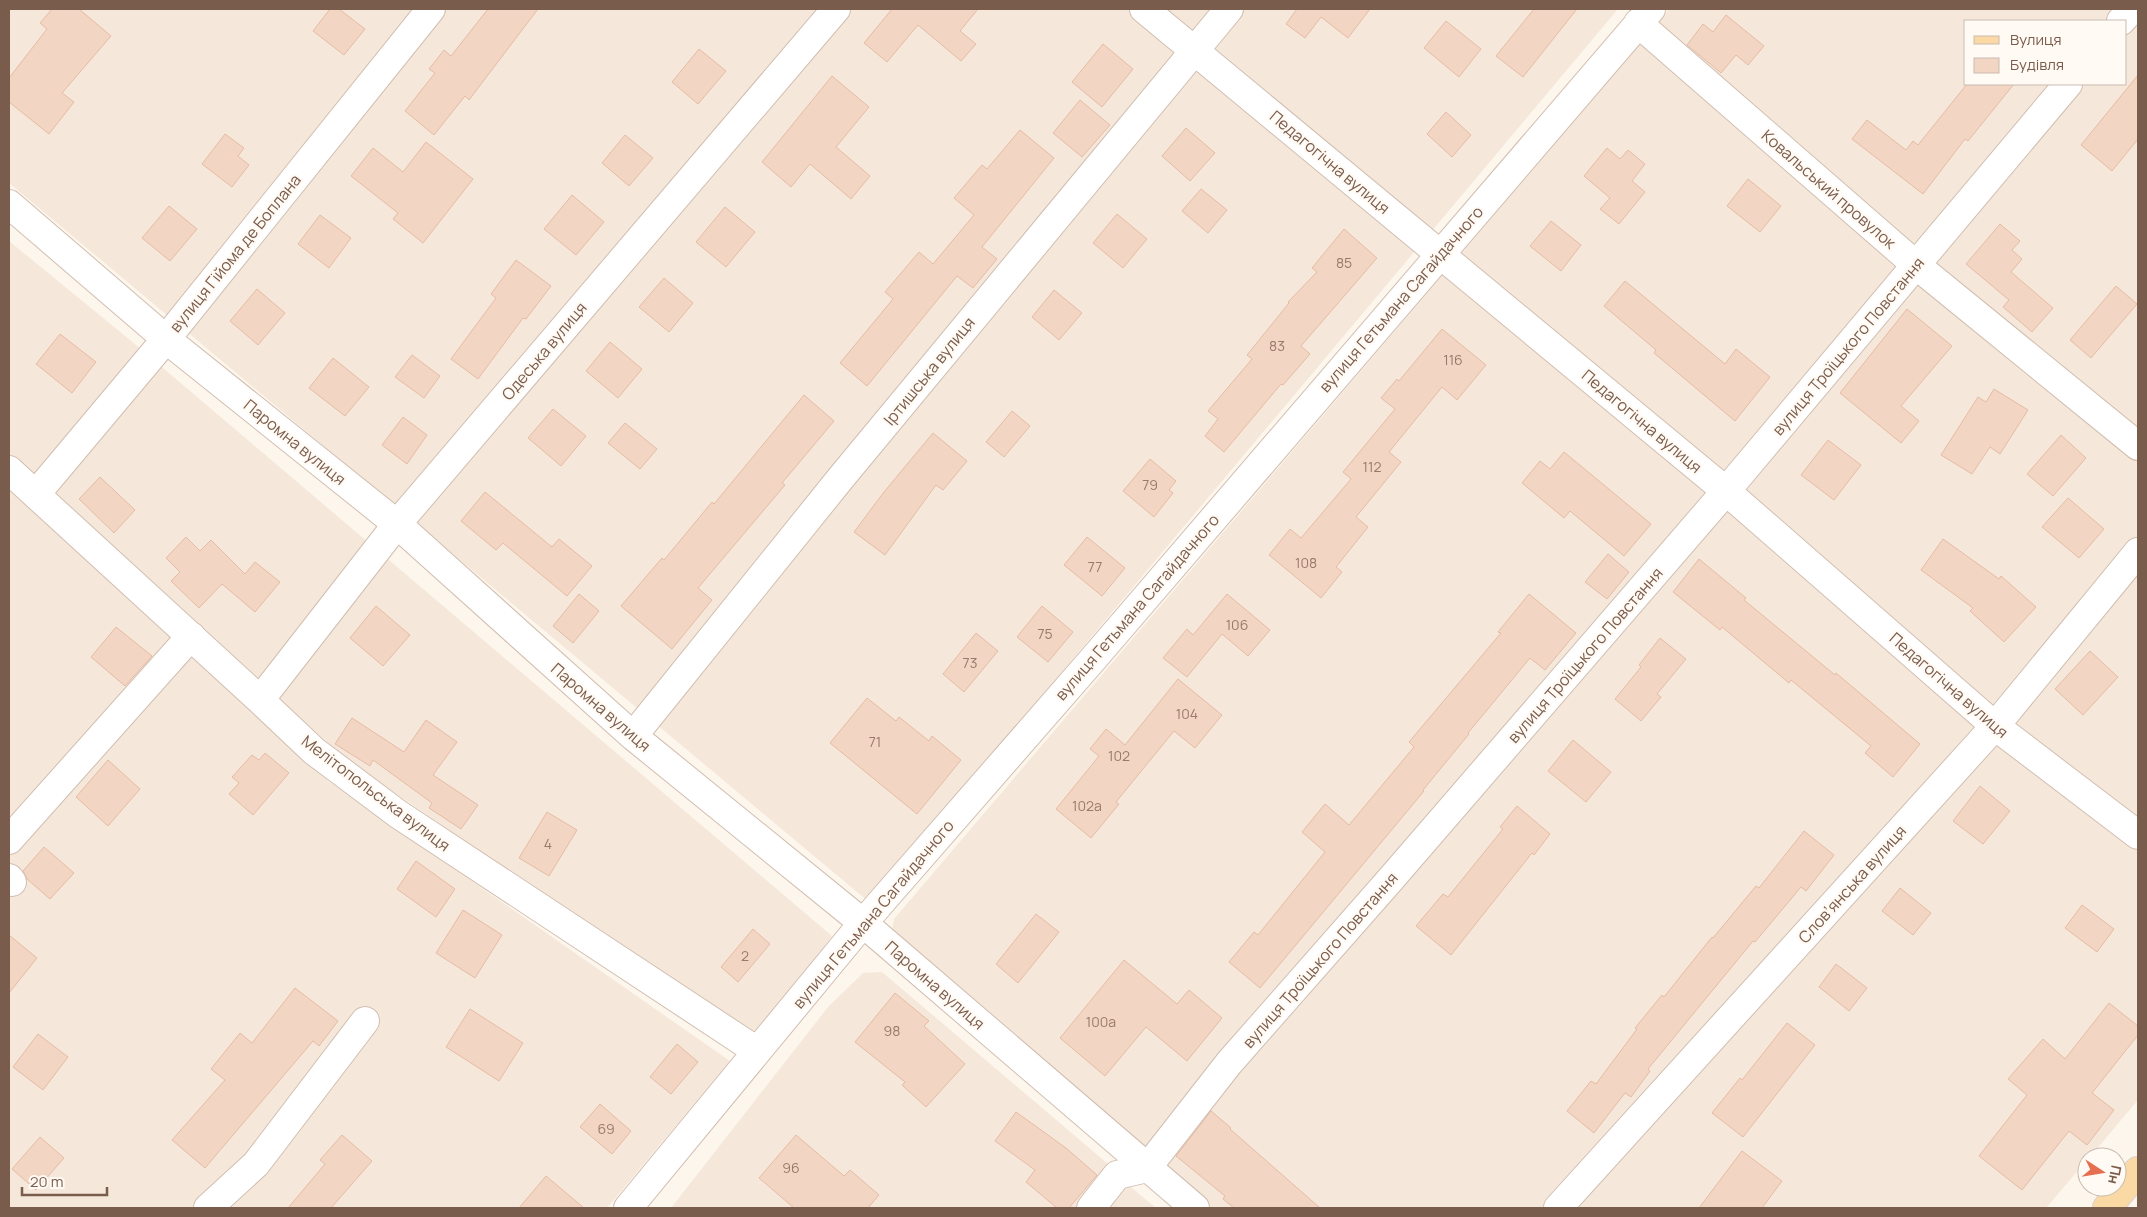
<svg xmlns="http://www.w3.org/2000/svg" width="2147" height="1217" viewBox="0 0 2147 1217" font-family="Manrope,sans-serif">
	<rect width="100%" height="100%" fill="#fdf6ec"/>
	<!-- residential -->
	<path fill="#f5e8da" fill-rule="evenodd" d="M 9,9 L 1618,9 L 869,902 L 9,183 Z
		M 1669,9 L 2138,9 L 2138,1100 L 2090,1157 L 2087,1157 L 2087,1160 L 2046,1208 L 1209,1208 L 891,937 L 894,919 ZM 1966,21 L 2126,21 L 2126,84 L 1966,84 Z
		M 9,241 L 124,335 L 832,936 L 756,1038 L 351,763 L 9,460 Z
		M 9,489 L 328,781 L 730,1061 L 607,1208 L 9,1208 Z
		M 882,972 L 1114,1169 L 1082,1208 L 671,1208 L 828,1007 L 863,973 Z
		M 1121,1179 L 1156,1208 L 1098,1208 Z"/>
	<!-- building -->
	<path fill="#f3d5c3" stroke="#e6bba3" d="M 52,9 L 79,9 L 111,36 L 62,93 L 74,102 L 49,134 L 9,102 L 9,78 L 47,29 L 40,23 Z
		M 330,9 L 339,9 L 365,29 L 344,55 L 313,31 Z
		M 488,9 L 538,9 L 469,100 L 465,96 L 434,135 L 405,111 L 435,73 L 429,69 L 444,50 L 451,56 Z
		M 892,9 L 978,9 L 960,31 L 976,44 L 961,61 L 918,25 L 887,62 L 864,43 Z
		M 1297,9 L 1370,9 L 1348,38 L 1321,17 L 1305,38 L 1286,24 Z
		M 1534,9 L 1577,9 L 1523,77 L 1496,56 Z
		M 1726,15 L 1764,46 L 1748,65 L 1736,55 L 1721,73 L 1687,45 L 1703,24 L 1713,32 Z
		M 1446,21 L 1481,49 L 1459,77 L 1424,48 Z
		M 1103,44 L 1133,69 L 1102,107 L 1072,82 Z
		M 699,49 L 726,71 L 698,104 L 672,82 Z
		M 2138,75 L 2138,139 L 2112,171 L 2081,145 Z
		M 832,76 L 869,107 L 836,147 L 870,176 L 851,199 L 810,164 L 791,187 L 762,162 Z
		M 1967,84 L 2014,84 L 1968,141 L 1965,139 L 1923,194 L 1852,139 L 1867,120 L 1906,150 L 1913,141 L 1918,145 Z
		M 1080,100 L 1110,125 L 1082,157 L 1053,133 Z
		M 1446,112 L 1471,135 L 1452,157 L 1427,134 Z
		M 1186,128 L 1215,153 L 1190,181 L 1162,156 Z
		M 1020,130 L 1054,158 L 982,247 L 997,259 L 973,288 L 957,276 L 867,386 L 840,363 L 893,299 L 885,292 L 919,252 L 933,264 L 974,215 L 954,198 L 982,165 L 987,169 Z
		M 225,134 L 244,148 L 238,156 L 249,165 L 232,187 L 202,164 Z
		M 625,135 L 653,158 L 629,186 L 602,163 Z
		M 426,142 L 473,179 L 423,243 L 393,219 L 398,213 L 351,176 L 373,148 L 403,172 Z
		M 1607,148 L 1620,159 L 1628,150 L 1645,164 L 1632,181 L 1645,192 L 1619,224 L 1600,209 L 1610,198 L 1584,176 Z
		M 1748,179 L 1781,206 L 1760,232 L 1727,206 Z
		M 1201,189 L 1227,210 L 1208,233 L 1182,211 Z
		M 572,195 L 604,222 L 576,255 L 544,229 Z
		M 169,206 L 197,229 L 170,261 L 142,238 Z
		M 725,207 L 755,232 L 726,267 L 696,242 Z
		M 1117,214 L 1147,239 L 1123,268 L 1093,243 Z
		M 320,215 L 351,238 L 329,268 L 298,244 Z
		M 1551,221 L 1581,245 L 1561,271 L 1530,246 Z
		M 2000,224 L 2020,241 L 2012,250 L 2022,259 L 2011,272 L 2053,308 L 2032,332 L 2003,307 L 2009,300 L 1966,264 Z
		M 1344,229 L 1377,258 L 1301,346 L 1310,354 L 1283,385 L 1281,384 L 1224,452 L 1205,436 L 1218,419 L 1208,411 L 1252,359 L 1247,355 L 1289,303 L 1288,302 L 1317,272 L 1312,268 Z
		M 516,260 L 551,286 L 526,319 L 523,318 L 478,379 L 451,359 L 496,298 L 491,294 Z
		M 664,278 L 693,303 L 669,332 L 639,307 Z
		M 1625,281 L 1725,364 L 1736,349 L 1770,377 L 1735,421 L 1654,353 L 1656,350 L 1604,306 Z
		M 2116,286 L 2137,304 L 2091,358 L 2070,340 Z
		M 257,289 L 285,313 L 258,345 L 230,321 Z
		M 1054,290 L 1082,313 L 1059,340 L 1032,317 Z
		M 1907,309 L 1952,346 L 1901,406 L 1919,421 L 1901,443 L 1840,393 Z
		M 1442,329 L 1486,365 L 1457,400 L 1442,387 L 1389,452 L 1401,462 L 1356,517 L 1368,527 L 1336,567 L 1342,572 L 1321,598 L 1269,555 L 1290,529 L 1301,538 L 1351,479 L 1343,472 L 1395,409 L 1381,398 L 1397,379 L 1399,381 Z
		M 60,334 L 96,362 L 72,393 L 36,364 Z
		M 610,342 L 642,369 L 618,398 L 586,371 Z
		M 412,355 L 440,376 L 424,398 L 395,377 Z
		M 333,358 L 369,387 L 345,416 L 309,388 Z
		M 1994,389 L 2028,410 L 2000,454 L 1990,447 L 1972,474 L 1941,455 L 1978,397 L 1986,402 Z
		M 804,395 L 834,421 L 782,483 L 785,485 L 698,588 L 712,600 L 672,649 L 621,606 L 662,558 L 664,560 L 712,502 L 714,504 Z
		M 553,409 L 586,436 L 561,466 L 528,438 Z
		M 1012,411 L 1030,426 L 1004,457 L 986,442 Z
		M 403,417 L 427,435 L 407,464 L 382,445 Z
		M 625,423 L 657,449 L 640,469 L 608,443 Z
		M 933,433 L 967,461 L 943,490 L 936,485 L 885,555 L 854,532 L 884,492 Z
		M 2061,435 L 2086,458 L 2053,496 L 2027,474 Z
		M 1828,440 L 1861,465 L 1834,500 L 1801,475 Z
		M 1564,452 L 1651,524 L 1624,556 L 1570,511 L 1564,518 L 1522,483 L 1540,461 L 1550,469 Z
		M 1150,459 L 1176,481 L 1169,490 L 1173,493 L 1154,517 L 1123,491 Z
		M 100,477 L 135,510 L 114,533 L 79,499 Z
		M 485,492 L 552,547 L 559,539 L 592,566 L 567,596 L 503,543 L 496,550 L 461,521 Z
		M 2068,498 L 2104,529 L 2079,558 L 2042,527 Z
		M 186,537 L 200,551 L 211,540 L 245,574 L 255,562 L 280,582 L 255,612 L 222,584 L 199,608 L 171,581 L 180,572 L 166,558 Z
		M 1087,537 L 1125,568 L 1102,596 L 1064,565 Z
		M 1943,539 L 1999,579 L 2001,576 L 2036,607 L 2004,642 L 1970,611 L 1973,608 L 1921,570 Z
		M 1608,554 L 1629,572 L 1607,599 L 1585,582 Z
		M 1699,559 L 1746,598 L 1744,600 L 1835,675 L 1836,673 L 1920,744 L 1893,777 L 1865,753 L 1871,746 L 1791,680 L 1789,683 L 1722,627 L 1720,630 L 1673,592 Z
		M 579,594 L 599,611 L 573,643 L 553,626 Z
		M 1227,594 L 1270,630 L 1248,656 L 1222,634 L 1187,677 L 1163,658 L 1187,629 L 1193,635 Z
		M 1529,594 L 1576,633 L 1545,670 L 1530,658 L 1468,733 L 1469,734 L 1423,790 L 1424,791 L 1260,988 L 1229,962 L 1254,932 L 1258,935 L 1325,852 L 1302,832 L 1325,804 L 1349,825 L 1414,747 L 1409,742 L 1501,633 L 1498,632 Z
		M 376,606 L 410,635 L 383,666 L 350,638 Z
		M 1042,606 L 1073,632 L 1048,662 L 1017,637 Z
		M 116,627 L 152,656 L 125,686 L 91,657 Z
		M 976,633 L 998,651 L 964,692 L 943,674 Z
		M 1660,638 L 1686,659 L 1657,694 L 1661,697 L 1641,721 L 1615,699 L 1641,667 L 1639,665 Z
		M 2090,651 L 2118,677 L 2083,715 L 2055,689 Z
		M 1178,679 L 1222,715 L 1195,748 L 1174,731 L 1116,802 L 1119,804 L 1091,838 L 1056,809 L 1099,756 L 1090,749 L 1106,729 L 1125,745 Z
		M 867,698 L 896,721 L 899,717 L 929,741 L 932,736 L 961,760 L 917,814 L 830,743 Z
		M 352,718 L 404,752 L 426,720 L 457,742 L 433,775 L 478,805 L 461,829 L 429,808 L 432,803 L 373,760 L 370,766 L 335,744 Z
		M 1573,740 L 1611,772 L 1586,802 L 1548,771 Z
		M 265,753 L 289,773 L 253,815 L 229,794 L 239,783 L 232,777 L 252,755 L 259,760 Z
		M 108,760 L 140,789 L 108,826 L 76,797 Z
		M 1980,786 L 2010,811 L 1983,844 L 1953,821 Z
		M 1517,806 L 1550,834 L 1534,855 L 1532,853 L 1451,955 L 1416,926 L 1443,894 L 1448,897 L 1503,829 L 1500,827 Z
		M 547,812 L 577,830 L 549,876 L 519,858 Z
		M 1804,831 L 1834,855 L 1806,891 L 1801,887 L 1755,942 L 1753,941 L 1648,1069 L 1650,1071 L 1631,1097 L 1625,1093 L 1594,1133 L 1567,1111 L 1591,1081 L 1596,1084 L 1637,1029 L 1635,1028 L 1662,995 L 1664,997 L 1712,937 L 1713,938 L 1756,886 L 1759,888 Z
		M 44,847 L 74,873 L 50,899 L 27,879 L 23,871 Z
		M 416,861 L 455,889 L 436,917 L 397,889 Z
		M 1900,888 L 1931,913 L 1913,935 L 1882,911 Z
		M 2082,905 L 2114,929 L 2097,952 L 2065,928 Z
		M 463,910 L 502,935 L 475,978 L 436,953 Z
		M 1036,914 L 1059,932 L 1018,983 L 996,964 Z
		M 753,929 L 770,944 L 738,982 L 721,967 Z
		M 9,935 L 37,958 L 9,993 Z
		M 1124,960 L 1177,1004 L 1189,990 L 1222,1018 L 1187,1061 L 1146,1027 L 1105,1076 L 1060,1038 Z
		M 1836,964 L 1867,988 L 1849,1011 L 1819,987 Z
		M 295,988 L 338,1021 L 319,1046 L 313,1041 L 205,1168 L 172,1140 L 225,1080 L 211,1069 L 240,1033 L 252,1043 Z
		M 895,993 L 929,1021 L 924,1026 L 965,1064 L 926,1107 L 902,1085 L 905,1082 L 855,1042 Z
		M 2109,1003 L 2138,1026 L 2138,1035 L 2092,1093 L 2114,1110 L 2087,1145 L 2069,1131 L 2022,1190 L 1979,1156 L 2027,1095 L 2008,1079 L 2043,1039 L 2065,1059 Z
		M 470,1009 L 523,1043 L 499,1081 L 446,1047 Z
		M 1787,1023 L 1815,1045 L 1743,1137 L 1712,1113 L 1740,1078 L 1742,1080 Z
		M 38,1034 L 68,1057 L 43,1090 L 13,1067 Z
		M 677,1044 L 698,1062 L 671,1094 L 650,1077 Z
		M 600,1104 L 631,1131 L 612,1154 L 580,1127 Z
		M 1211,1111 L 1231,1128 L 1230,1129 L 1320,1208 L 1234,1208 L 1223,1199 L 1225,1196 L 1176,1156 Z
		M 1016,1112 L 1066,1148 L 1097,1175 L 1069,1208 L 1057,1208 L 1026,1182 L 1035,1170 L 995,1141 Z
		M 342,1135 L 372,1161 L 331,1208 L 288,1208 L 325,1164 L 320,1160 Z
		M 796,1135 L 844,1176 L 850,1170 L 879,1195 L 868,1208 L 794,1208 L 759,1178 Z
		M 40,1137 L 64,1158 L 36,1190 L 12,1169 Z
		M 1742,1151 L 1782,1181 L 1762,1208 L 1699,1208 Z
		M 546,1176 L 584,1208 L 519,1208 Z"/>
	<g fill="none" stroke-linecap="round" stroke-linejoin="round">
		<defs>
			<path id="minor" d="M 1144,9 L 1726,491 L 1995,726 L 2138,835
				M 2121,21 L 2132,9
				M 1638,23 L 1916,265 L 2138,446
				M 9,204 L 166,339 L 397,524 L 633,736 L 863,923 L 1195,1208
				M 9,470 L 260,700 L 314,751 L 398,814 L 757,1051
				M 36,494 L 166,339 L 431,9
				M 260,700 L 397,524 L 836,9
				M 633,736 L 840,479 L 1229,9
				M 9,840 L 191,636
				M 9,878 L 12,882
				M 208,1208 L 256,1164 L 365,1021
				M 628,1208 L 863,923 L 1094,658 L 1651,9
				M 1091,1208 L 1117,1175 L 1147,1168 L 1229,1063 L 1390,880 L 1726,491 L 2068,84
				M 1558,1208 L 1995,726 L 2138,552"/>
			<path id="major" d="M 2107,1208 L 2138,1171"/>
		</defs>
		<!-- minor casing -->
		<use href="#minor" stroke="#d1beb0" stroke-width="30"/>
		<!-- major casing -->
		<use href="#major" stroke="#dad1cd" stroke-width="30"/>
		<!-- minor -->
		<use href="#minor" stroke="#fff" stroke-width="28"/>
		<!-- major -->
		<use href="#major" stroke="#fbd9a5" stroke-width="28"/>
	</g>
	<g text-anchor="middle" stroke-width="4.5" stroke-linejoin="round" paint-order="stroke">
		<!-- number labels -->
		<g font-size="14" fill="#987a6a">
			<text x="1344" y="268">85</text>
			<text x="1277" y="351">83</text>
			<text x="1453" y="365">116</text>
			<text x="1372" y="472">112</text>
			<text x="1150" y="490">79</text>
			<text x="1306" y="568">108</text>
			<text x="1095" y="572">77</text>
			<text x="1237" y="630">106</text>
			<text x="1045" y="639">75</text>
			<text x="970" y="668">73</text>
			<text x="1187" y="719">104</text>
			<text x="875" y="747">71</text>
			<text x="1119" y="761">102</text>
			<text x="1087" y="811">102а</text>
			<text x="548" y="849">4</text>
			<text x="745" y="961">2</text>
			<text x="1101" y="1027">100а</text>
			<text x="892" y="1036">98</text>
			<text x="606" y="1134">69</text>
			<text x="791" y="1173">96</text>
		</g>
		<!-- street labels -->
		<g font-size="16" fill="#7a5c4d" stroke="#fffaf3">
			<text transform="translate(1330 162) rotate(40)" y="6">Педагогічна вулиця</text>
			<text transform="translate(1829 189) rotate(41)" y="6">Ковальський провулок</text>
			<text transform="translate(235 253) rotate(-51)" y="6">вулиця Гійома де Боплана</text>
			<text transform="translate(1401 299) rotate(-49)" y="6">вулиця Гетьмана Сагайдачного</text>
			<text transform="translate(1848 346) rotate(-50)" y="6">вулиця Троїцького Повстання</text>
			<text transform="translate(544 351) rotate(-50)" y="6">Одеська вулиця</text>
			<text transform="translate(929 371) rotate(-51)" y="6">Іртишська вулиця</text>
			<text transform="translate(1642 421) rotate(40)" y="6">Педагогічна вулиця</text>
			<text transform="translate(295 442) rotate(39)" y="6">Паромна вулиця</text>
			<text transform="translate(1137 607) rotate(-49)" y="6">вулиця Гетьмана Сагайдачного</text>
			<text transform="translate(1585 655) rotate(-49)" y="6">вулиця Троїцького Повстання</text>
			<text transform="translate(1949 685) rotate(41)" y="6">Педагогічна вулиця</text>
			<text transform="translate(601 707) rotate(41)" y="6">Паромна вулиця</text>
			<text transform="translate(376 793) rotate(37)" y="6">Мелітопольська вулиця</text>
			<text transform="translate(1852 884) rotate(-48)" y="6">Словʼянська вулиця</text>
			<text transform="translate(873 914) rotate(-50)" y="6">вулиця Гетьмана Сагайдачного</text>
			<text transform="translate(1320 960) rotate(-49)" y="6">вулиця Троїцького Повстання</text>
			<text transform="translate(935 985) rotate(41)" y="6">Паромна вулиця</text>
		</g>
	</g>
	<!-- border -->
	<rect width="2147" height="1217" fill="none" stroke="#7a5c4d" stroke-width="20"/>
	<!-- legend -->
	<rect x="1964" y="20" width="162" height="65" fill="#fffaf3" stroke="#cabbb1"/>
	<rect x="1974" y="36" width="25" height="8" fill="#fbd9a5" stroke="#cabbb1"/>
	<text x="2010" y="45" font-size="15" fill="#7a5c4d">Вулиця</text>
	<rect x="1974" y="58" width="25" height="15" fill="#f3d5c3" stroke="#cabbb1"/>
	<text x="2010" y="70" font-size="15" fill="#7a5c4d">Будівля</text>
	<!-- north arrow -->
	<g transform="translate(2102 1172) rotate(102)"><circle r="24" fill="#fffaf3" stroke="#cabbb1"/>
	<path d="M0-4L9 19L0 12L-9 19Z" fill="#e76f51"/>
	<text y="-8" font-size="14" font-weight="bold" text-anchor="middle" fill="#7a5c4d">Пн</text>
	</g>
	<!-- scale -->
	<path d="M22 1187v8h85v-8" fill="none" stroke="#7a5c4d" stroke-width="2.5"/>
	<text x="30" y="1187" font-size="15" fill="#7a5c4d" stroke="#fffaf3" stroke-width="4" paint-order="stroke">20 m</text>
</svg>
